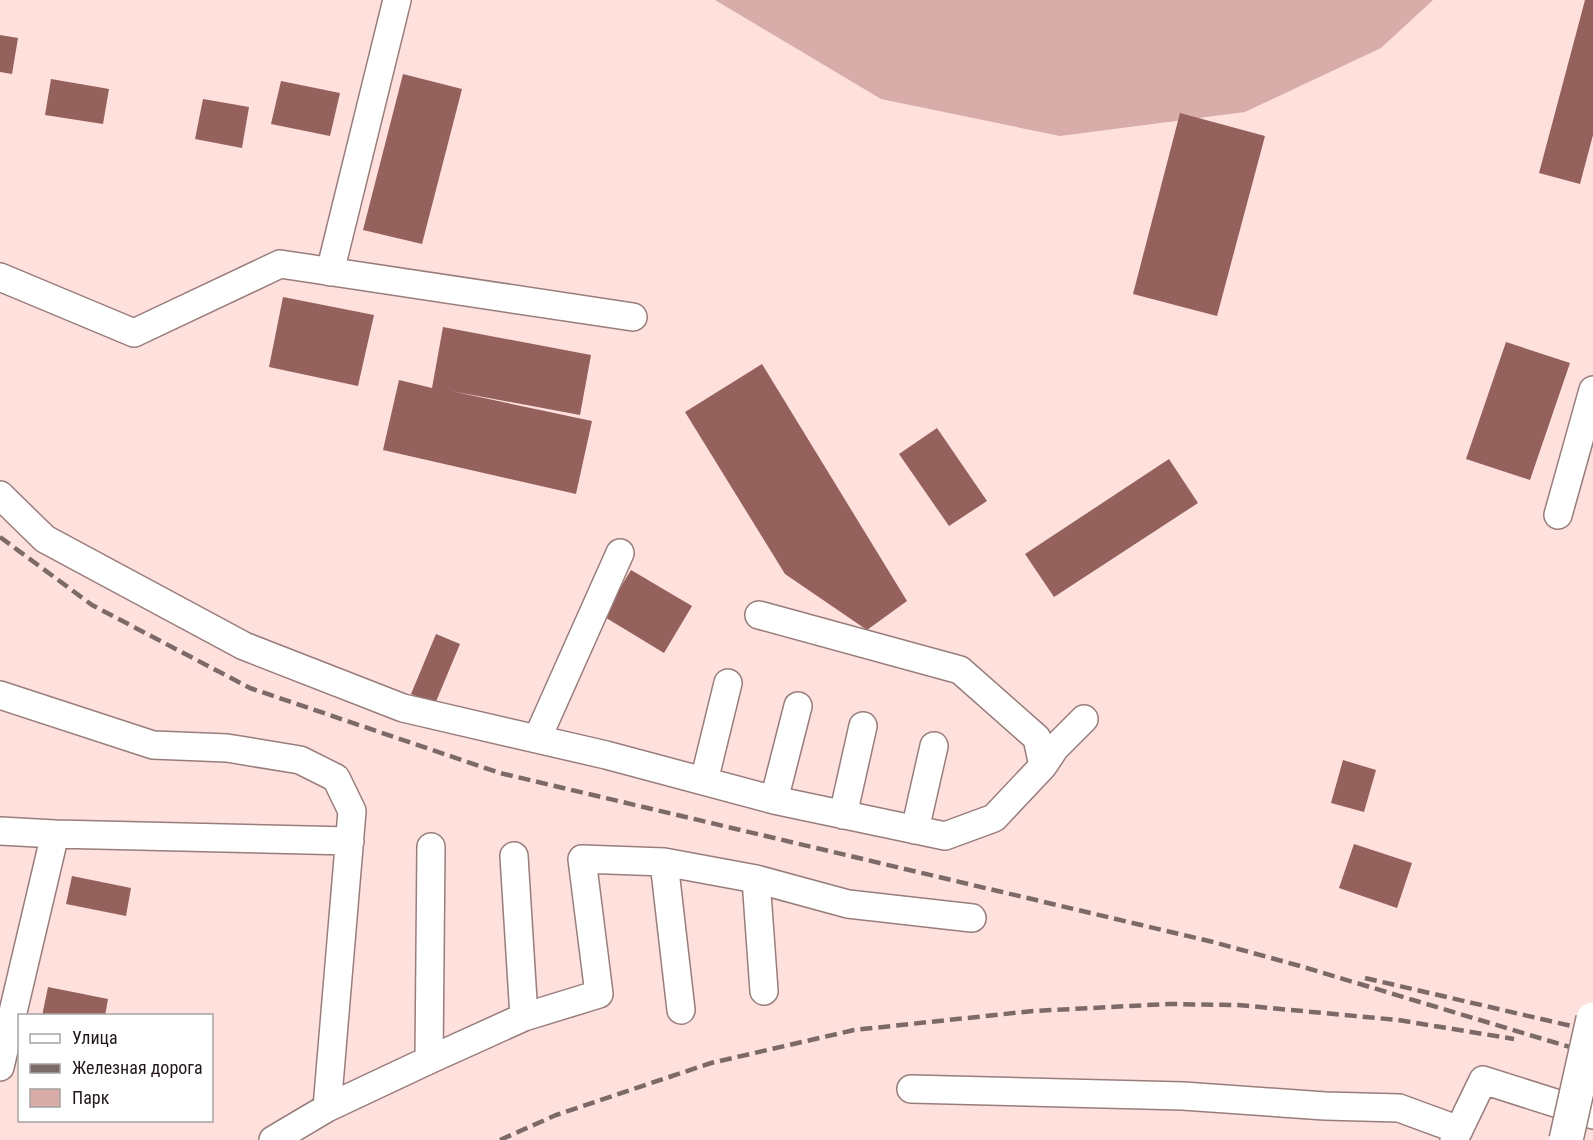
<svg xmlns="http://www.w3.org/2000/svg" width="1593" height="1140" viewBox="0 0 1593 1140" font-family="'Roboto Condensed',sans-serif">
	<rect width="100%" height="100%" fill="#fee0dd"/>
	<!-- green -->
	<path fill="#d7aca9" d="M 715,0 L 1433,0 L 1381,48 L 1245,112 L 1060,136 L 881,99 Z"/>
	<!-- building -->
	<path fill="#95615d" d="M 1585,0 L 1593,0 L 1593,135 L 1580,184 L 1539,173 Z
		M 0,35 L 18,38 L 12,74 L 0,72 Z
		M 403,74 L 462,89 L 422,244 L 363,230 Z
		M 51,79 L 109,89 L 103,124 L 45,115 Z
		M 281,81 L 340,93 L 330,136 L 271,124 Z
		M 203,99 L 249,107 L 242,148 L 195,139 Z
		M 1180,113 L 1265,136 L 1217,316 L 1133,294 Z
		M 283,297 L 374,315 L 358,386 L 269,367 Z
		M 443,327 L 591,355 L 580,415 L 451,391 L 592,421 L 576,494 L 383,450 L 399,380 L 432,388 Z
		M 1506,342 L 1570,363 L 1530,480 L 1466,459 Z
		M 762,364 L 907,601 L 867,630 L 785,574 L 685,412 Z
		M 937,428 L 987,501 L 949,526 L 899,454 Z
		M 1169,459 L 1198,503 L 1054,597 L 1025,554 Z
		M 631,570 L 692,606 L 664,653 L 603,616 Z
		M 436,634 L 460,644 L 435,704 L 411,694 Z
		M 1343,760 L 1376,770 L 1364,812 L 1331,803 Z
		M 1354,844 L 1412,863 L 1397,908 L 1339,888 Z
		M 72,876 L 131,888 L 126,916 L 66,904 Z
		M 48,987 L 108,999 L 105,1016 L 42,1016 Z"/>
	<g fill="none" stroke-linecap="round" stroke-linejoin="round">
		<defs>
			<path id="minor" d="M 330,272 L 397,0
				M 0,277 L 134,333 L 280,264 L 633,317
				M 0,495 L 45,539 L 244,646 L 403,708 L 606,755 L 774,800 L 945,836 L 994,818 L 1043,766 L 1037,738 L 960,670 L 759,615
				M 1558,515 L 1593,390
				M 0,695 L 153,745 L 227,748 L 300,760 L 336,778 L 352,811 L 327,1108
				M 537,739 L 620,553
				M 1043,766 L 1055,748 L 1084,719
				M 704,781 L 728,683
				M 774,800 L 798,706
				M 843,815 L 863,726
				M 915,830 L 934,746
				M 0,831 L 55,834 L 0,1067
				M 55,834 L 350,841
				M 514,856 L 524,1017
				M 664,862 L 681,1010
				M 756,879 L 764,991
				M 429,1060 L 431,847
				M 911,1089 L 1183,1096 L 1325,1106 L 1399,1108 L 1459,1130
				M 273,1140 L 327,1108 L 429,1060 L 524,1017 L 599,994 L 582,859 L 664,862 L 756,879 L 848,904 L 972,918
				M 1454,1140 L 1483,1080 L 1593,1115"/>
		</defs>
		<!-- minor casing -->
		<use href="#minor" stroke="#987d7b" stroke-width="30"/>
		<!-- minor -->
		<use href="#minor" stroke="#fff" stroke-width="27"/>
		<!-- rail -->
		<path stroke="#7c6a68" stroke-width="4.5" stroke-dasharray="12 6" stroke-linecap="butt" d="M 0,537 L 92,605 L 250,688 L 500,773 L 1213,942 L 1300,966 L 1593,1054
			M 1365,978 L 1593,1031
			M 500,1140 L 556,1115 L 711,1063 L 854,1030 L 1033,1011 L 1169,1004 L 1238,1005 L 1398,1020 L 1514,1039"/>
		<defs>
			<path id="major-bridge" d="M 1566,1140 L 1593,1019"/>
		</defs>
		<!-- major-bridge casing -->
		<use href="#major-bridge" stroke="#987d7b" stroke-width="36" stroke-linecap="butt"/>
		<!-- major-bridge -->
		<use href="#major-bridge" stroke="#fff" stroke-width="33"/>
	</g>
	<!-- legend -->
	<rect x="18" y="1014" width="195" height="108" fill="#ffffff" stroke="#a7a2a2" stroke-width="1.5"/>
	<rect x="30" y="1034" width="30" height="9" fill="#ffffff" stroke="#a7a2a2" stroke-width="1.5"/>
	<text x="72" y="1044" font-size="18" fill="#221717">Улица</text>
	<rect x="30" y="1064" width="30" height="9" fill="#7c6a68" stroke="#a7a2a2" stroke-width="1.5"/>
	<text x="72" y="1074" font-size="18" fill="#221717">Железная дорога</text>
	<rect x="30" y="1089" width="30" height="18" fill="#d7aca9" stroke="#a7a2a2" stroke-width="1.5"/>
	<text x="72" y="1104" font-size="18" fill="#221717">Парк</text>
</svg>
